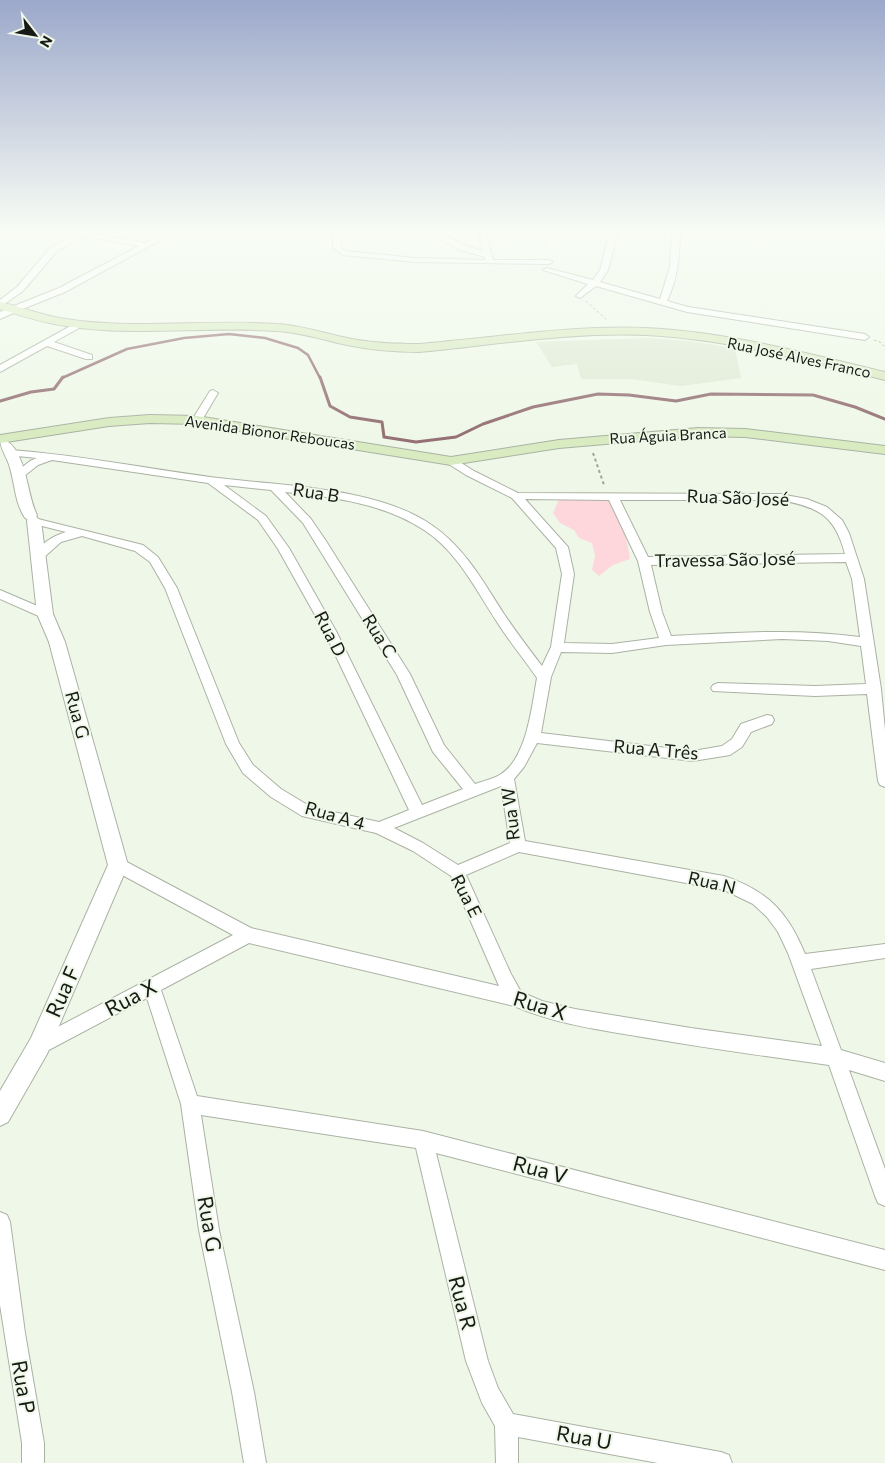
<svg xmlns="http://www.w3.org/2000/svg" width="885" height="1463" viewBox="0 0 885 1463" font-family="Commissioner,sans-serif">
	<rect width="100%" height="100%" fill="#eff8e8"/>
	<!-- built -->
	<path fill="#dfebd5" d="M 649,338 L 687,341 L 735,348 L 741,378 L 681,386 L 631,379 L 581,379 L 577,364 L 552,367 L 536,342 Z"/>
	<!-- green -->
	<path fill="#fdd7dc" d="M 559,499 L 609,500 C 622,518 627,537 630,559 L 613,565 L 599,576 L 592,570 L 595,556 L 592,543 L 579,538 L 574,530 L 560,523 L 553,513 Z"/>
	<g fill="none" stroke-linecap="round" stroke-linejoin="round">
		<!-- stream-far1 -->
		<path stroke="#957175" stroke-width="2.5" d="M 62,378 L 127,349 L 184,338 L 229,334 L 265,338 L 298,348 L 308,355 L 320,378"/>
		<!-- stream -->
		<path stroke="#957175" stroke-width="3" d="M 320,377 L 330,406 L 350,417 L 382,422 L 384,437 L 416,442 L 456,437 L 483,424 L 533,407 L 598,394 L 629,395 L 676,401 L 711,394 L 813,395 L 855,407 L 885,419
			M 0,401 L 31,392 L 54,389 L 63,377"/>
		<defs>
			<path id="minor" d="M 87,228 L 97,228 L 90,233 L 145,243 L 173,228 L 183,228 L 65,292 L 15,312 L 9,312 L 9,308 L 59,288 L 139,246 L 84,236 L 57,251 L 23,291 L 0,307 L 0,300 L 17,287 L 51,247 Z
				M 333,228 L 341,228 L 341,247 L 345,251 L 415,258 L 485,260 L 485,257 L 457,249 L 422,228 L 432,228 L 463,245 L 483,251 L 477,228 L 485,228 L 493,260 L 549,260 L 553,262 L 549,264 L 415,262 L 343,255 L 333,248 Z
				M 611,228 L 619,228 L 608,270 L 600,282 L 660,299 L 670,267 L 672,228 L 680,228 C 680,254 678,278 667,301 L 688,307 L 865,334 L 869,337 L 865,340 L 687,312 L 596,286 L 580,298 L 576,296 L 588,284 L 543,270 L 547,268 L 593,280 L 600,270 Z
				M 76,323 L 79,324 L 79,328 L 54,342 L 92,355 L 92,359 L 86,359 L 47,346 L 0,372 L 0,365 Z
				M 213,390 L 218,393 L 202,420 L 200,422 L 194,422 L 192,420 L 210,391 Z
				M 11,450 C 78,455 143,468 210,477 C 277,486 377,486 433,526 C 465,548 484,583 504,614 C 516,632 529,649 542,666 L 551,647 L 562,574 L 556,548 L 512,498 L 466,475 L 447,463 L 446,461 L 447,459 L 455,459 L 474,471 L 518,493 L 780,494 L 807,499 L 827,507 L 842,520 L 849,533 L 864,579 L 881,689 L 885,730 L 885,787 L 880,785 L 878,781 L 867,694 L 815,696 L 713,691 L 711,688 L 713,685 L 718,683 L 815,686 L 866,684 L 861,646 L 828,641 L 782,639 L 666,645 L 612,653 L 561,652 L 551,677 L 541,733 L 693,751 L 722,746 L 732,739 L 741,724 L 767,715 L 772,716 L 774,720 L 772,724 L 751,732 L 742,747 L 730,755 L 693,761 L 537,743 L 524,767 L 514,779 L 525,841 L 724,876 C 768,891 788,912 805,954 L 885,944 L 885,958 L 811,969 L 841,1050 L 885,1063 L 885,1081 L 849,1070 L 885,1169 L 885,1206 L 878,1203 L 875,1196 L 829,1065 C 764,1056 700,1047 636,1036 C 594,1029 553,1023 514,1006 L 249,943 L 161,990 L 197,1096 L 423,1131 L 885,1250 L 885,1270 L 436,1153 L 488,1361 L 498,1388 L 513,1414 L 721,1452 L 729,1455 L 732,1463 L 658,1463 L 518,1437 L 518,1463 L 496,1463 L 495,1426 L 482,1403 L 466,1361 L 416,1148 L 201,1115 L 219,1230 L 254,1392 L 266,1463 L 244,1463 L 232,1392 L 199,1230 L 181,1104 L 147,998 L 45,1052 L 39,1055 L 33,1052 L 30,1046 L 33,1040 L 233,935 L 113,870 L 110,865 L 113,860 L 118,858 L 123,860 L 251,928 L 499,986 L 451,876 L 413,851 L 376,833 L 302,816 L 271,797 L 243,773 L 226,744 L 165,588 L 150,562 L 135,551 L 82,536 L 61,542 L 42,559 L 34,559 L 32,556 C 41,544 52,536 66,532 L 30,523 L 24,515 L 26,513 L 34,513 L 38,519 L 143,545 L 158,557 L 177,588 L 239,743 L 253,765 L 281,789 L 311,807 L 379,822 L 409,810 L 324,631 L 278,549 L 258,520 L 208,483 L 52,460 L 38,465 L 23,477 L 15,477 L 14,475 L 15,473 L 30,461 L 37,458 L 7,455 L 6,453 ZM 224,485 L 271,490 L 303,523 L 397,675 L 433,752 L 463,789 L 422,805 L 336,631 L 289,548 L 266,516 ZM 285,492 C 332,497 383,503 424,530 C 457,551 476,590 497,622 C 509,641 524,659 537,678 C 532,705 527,758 501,774 C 494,779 483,781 475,784 L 444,745 L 410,674 L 326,541 L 311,519 ZM 525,499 L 609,500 L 638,561 L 650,612 L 659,638 L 612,644 L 564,643 L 574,574 L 568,547 ZM 620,500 L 780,500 C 818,507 835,515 845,554 L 648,557 ZM 846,562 L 852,579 L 860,637 C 796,628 734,633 671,636 L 662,612 L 651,565 ZM 501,786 L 510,843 L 458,865 L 423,843 L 394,828 ZM 519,852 L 724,890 L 753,904 L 767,917 L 778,932 L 788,953 L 822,1046 L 691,1028 L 575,1009 L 542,1001 L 521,992 L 511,974 L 466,875 Z
				M 0,590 L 49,611 L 51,614 L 45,618 L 41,617 L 0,599 Z
				M 0,1212 L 7,1215 L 10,1222 L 25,1333 L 44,1443 L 44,1463 L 22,1463 L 22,1443 L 0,1305 Z"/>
			<path id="tertiary" d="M 12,307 L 16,308 L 17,310 L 16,312 L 0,319 L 0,312 Z
				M 0,438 C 27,445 26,494 37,515 L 36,517 L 41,521 L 53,614 L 65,642 L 128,865 L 47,1054 L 8,1122 L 0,1126 L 0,1091 L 31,1038 L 108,865 L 49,642 L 37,614 L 27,521 L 28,519 L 25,518 C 15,503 15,485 10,468 C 7,456 0,450 0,438 Z"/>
			<path id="secondary" d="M 0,302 C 22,307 43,316 66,319 C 135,330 206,319 276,324 C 300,325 323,333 347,338 C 371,343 395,344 419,344 C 494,338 570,325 646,328 C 727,332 807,353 885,372 L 885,380 C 807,361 727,339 646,335 C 570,332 494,345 419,352 C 395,352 371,350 347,345 C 323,340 300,332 276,331 C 206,326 135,337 66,326 C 43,323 22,316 0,309 Z
				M 150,415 L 197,416 L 451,457 L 559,440 L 698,428 L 745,429 L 885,446 L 885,454 L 745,437 L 698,436 L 559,448 L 451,465 L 197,424 L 150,423 L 109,426 L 0,443 L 0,435 L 109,418 Z"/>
		</defs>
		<!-- minor casing -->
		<use href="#minor" stroke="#aab2a4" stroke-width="2"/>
		<!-- tertiary casing -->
		<use href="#tertiary" stroke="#aab2a4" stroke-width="2"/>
		<!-- secondary casing -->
		<use href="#secondary" stroke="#aab2a4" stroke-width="2"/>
		<!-- path-far1 -->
		<path stroke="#9ea599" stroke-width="1" stroke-dasharray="2.5 2.5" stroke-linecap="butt" d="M 543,228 L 547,252
			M 586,301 L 608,321
			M 874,340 L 880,342 L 885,347"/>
		<!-- path -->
		<path stroke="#9ea599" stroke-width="2" stroke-dasharray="3 3" stroke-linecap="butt" d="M 593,453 L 604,485"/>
		<!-- minor -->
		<use href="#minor" fill="#fff" fill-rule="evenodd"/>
		<!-- tertiary -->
		<use href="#tertiary" fill="#fff" fill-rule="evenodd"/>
		<!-- secondary -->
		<use href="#secondary" fill="#d9ebc1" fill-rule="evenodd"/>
	</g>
	<!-- sky -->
	<linearGradient id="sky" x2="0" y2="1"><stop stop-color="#9ca8ca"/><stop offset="0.53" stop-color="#f8fcf5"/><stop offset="1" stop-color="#f8fcf5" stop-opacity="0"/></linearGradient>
	<rect width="885" height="433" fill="url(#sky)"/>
	<g text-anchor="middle" stroke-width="4" stroke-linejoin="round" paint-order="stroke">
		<!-- far-street labels -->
		<g font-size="15" fill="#171a15" stroke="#eff8e8">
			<text transform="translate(799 358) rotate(12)" y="5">Rua José Alves Franco</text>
			<text transform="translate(270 433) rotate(8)" y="5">Avenida Bionor Reboucas</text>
			<text transform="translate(668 436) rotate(-3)" y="5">Rua Águia Branca</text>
		</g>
		<!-- street labels -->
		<g font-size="18" fill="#171a15" stroke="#eff8e8">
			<text transform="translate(316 493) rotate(9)" y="6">Rua B</text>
			<text transform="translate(738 498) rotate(2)" y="6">Rua São José</text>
			<text transform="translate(725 560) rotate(-1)" y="6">Travessa São José</text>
			<text transform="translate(330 634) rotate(63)" y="6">Rua D</text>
			<text transform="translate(379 636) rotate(58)" y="6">Rua C</text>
			<text transform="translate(77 715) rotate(75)" y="6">Rua G</text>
			<text transform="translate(656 750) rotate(5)" y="6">Rua A Três</text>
			<text transform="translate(511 814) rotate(-96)" y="6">Rua W</text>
			<text transform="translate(335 816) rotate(16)" y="6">Rua A 4</text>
			<text transform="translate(712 883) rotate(13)" y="6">Rua N</text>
			<text transform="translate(466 896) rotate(63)" y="6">Rua E</text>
		</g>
		<!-- near-street labels -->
		<g font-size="21" fill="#171a15" stroke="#eff8e8">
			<text transform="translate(63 992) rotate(-66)" y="7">Rua F</text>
			<text transform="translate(131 998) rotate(-28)" y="7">Rua X</text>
			<text transform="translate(540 1006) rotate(17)" y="7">Rua X</text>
			<text transform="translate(540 1170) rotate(15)" y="7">Rua V</text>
			<text transform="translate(209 1224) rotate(80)" y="7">Rua G</text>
			<text transform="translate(462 1303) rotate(75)" y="7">Rua R</text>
			<text transform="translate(23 1387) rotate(80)" y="7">Rua P</text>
			<text transform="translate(584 1438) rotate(10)" y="7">Rua U</text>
		</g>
	</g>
	<!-- north arrow -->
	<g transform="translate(35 35) rotate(121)" stroke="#eff8e8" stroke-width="4" paint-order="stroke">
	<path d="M0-4L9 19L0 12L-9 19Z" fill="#171a15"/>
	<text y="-8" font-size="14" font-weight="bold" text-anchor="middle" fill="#171a15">N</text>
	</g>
</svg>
